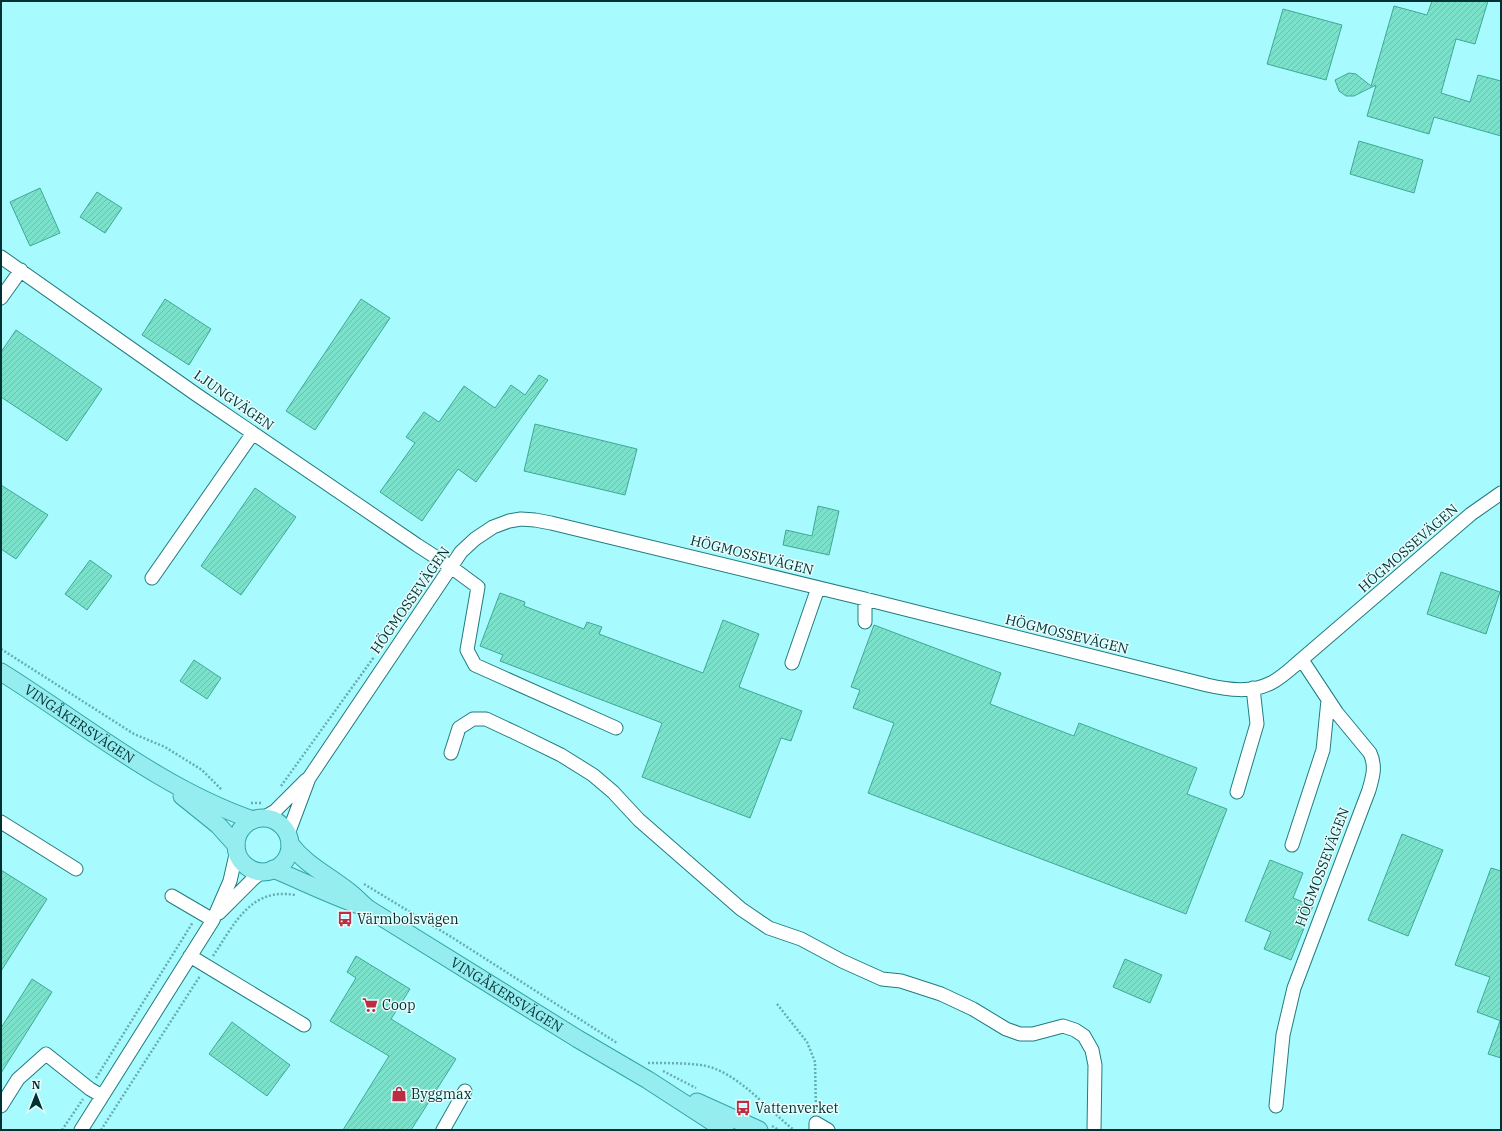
<svg xmlns="http://www.w3.org/2000/svg" width="1502" height="1131" viewBox="0 0 1502 1131" font-family="'IBM Plex Serif',serif">
	<defs>
		<pattern id="building-hatch" width="6" height="6" patternUnits="userSpaceOnUse"><rect width="6" height="6" fill="#7be1cb"/><path d="M-1 1l2-2M0 6l6-6M5 7l2-2" fill="none" stroke="#69c2af"/></pattern>
	</defs>
	<rect width="100%" height="100%" fill="#a7fbfe"/>
	<!-- building -->
	<path fill="url(#building-hatch)" stroke="#3ea995" d="M 1432,1 L 1488,1 L 1475,44 L 1456,39 L 1441,93 L 1470,102 L 1478,75 L 1501,81 L 1501,136 L 1434,117 L 1429,134 L 1367,116 L 1376,85 L 1354,96 L 1346,96 L 1339,91 L 1335,80 L 1349,73 L 1356,74 L 1371,86 L 1394,6 L 1427,15 Z
		M 1283,9 L 1342,25 L 1326,80 L 1267,64 Z
		M 1359,141 L 1423,160 L 1414,193 L 1350,174 Z
		M 40,188 L 60,233 L 30,246 L 10,202 Z
		M 97,192 L 122,208 L 105,233 L 80,217 Z
		M 165,299 L 211,329 L 189,365 L 142,335 Z
		M 361,299 L 390,318 L 315,430 L 286,411 Z
		M 16,330 L 102,389 L 67,441 L 1,397 L 1,352 Z
		M 539,375 L 548,380 L 476,482 L 458,469 L 422,521 L 380,492 L 415,443 L 406,437 L 424,412 L 439,422 L 464,386 L 495,408 L 511,385 L 525,395 Z
		M 535,424 L 637,449 L 625,495 L 524,471 Z
		M 1,485 L 48,515 L 16,559 L 1,549 Z
		M 255,488 L 296,517 L 241,595 L 201,566 Z
		M 818,506 L 839,511 L 829,555 L 783,545 L 786,530 L 812,536 Z
		M 90,560 L 112,576 L 87,610 L 65,594 Z
		M 1441,572 L 1500,592 L 1486,634 L 1427,614 Z
		M 500,593 L 525,602 L 524,606 L 584,629 L 587,622 L 602,627 L 599,634 L 703,673 L 723,620 L 759,634 L 739,687 L 802,711 L 791,741 L 781,738 L 750,818 L 642,777 L 662,723 L 500,661 L 503,655 L 480,646 Z
		M 874,625 L 1001,673 L 990,704 L 1074,736 L 1079,723 L 1197,768 L 1187,794 L 1227,809 L 1186,914 L 868,793 L 894,723 L 853,708 L 860,690 L 851,687 Z
		M 194,660 L 221,678 L 207,699 L 180,681 Z
		M 1402,834 L 1443,850 L 1408,936 L 1368,920 Z
		M 1270,860 L 1303,873 L 1293,898 L 1313,906 L 1291,960 L 1264,949 L 1271,932 L 1245,921 Z
		M 1491,868 L 1501,871 L 1501,1021 L 1477,1012 L 1490,977 L 1455,965 Z
		M 1,870 L 47,899 L 1,971 Z
		M 356,956 L 410,989 L 391,1019 L 456,1059 L 411,1130 L 343,1130 L 389,1056 L 330,1021 L 356,978 L 347,972 Z
		M 1125,959 L 1162,975 L 1150,1003 L 1113,987 Z
		M 32,979 L 52,992 L 1,1073 L 1,1028 Z
		M 1500,1021 L 1501,1022 L 1501,1058 L 1488,1054 Z
		M 232,1022 L 290,1065 L 267,1096 L 209,1054 Z"/>
	<g fill="none" stroke-linecap="round" stroke-linejoin="round">
		<defs>
			<path id="minor" d="M 1,257 L 197,395 L 417,545 L 451,567 L 478,587 L 467,650 L 475,665 L 616,728
				M 1,298 L 21,270
				M 152,578 L 253,433
				M 865,622 L 865,599
				M 792,663 L 818,588
				M 451,753 L 459,728 L 473,719 L 486,719 L 518,734 L 561,755 L 593,775 L 613,792 L 639,820 L 741,909 L 769,928 L 801,939 L 842,961 L 882,979 L 901,981 L 941,994 L 973,1009 L 1006,1029 L 1020,1034 L 1033,1034 L 1063,1026 L 1075,1030 L 1084,1036 L 1092,1050 L 1095,1065 L 1094,1130
				M 1237,792 L 1257,724 L 1253,688
				M 263,818 L 275,811 L 306,780
				M 1,822 L 76,869
				M 288,834 L 309,778 L 461,552 L 475,539 L 493,527 L 509,521 L 521,519 L 535,520 L 551,523 L 865,599 L 1207,685 C 1229,690 1251,693 1271,683 C 1279,679 1287,672 1294,666 L 1471,514 L 1501,493
				M 1292,845 L 1323,750 L 1328,700
				M 172,896 L 213,920
				M 219,913 L 253,879 L 263,871
				M 190,956 L 304,1025
				M 1,1106 L 18,1079 L 46,1054 L 90,1089 L 102,1096
				M 1276,1106 L 1283,1035 L 1294,988 L 1369,790 C 1373,776 1376,766 1370,753 L 1337,713 L 1302,660
				M 81,1130 L 213,920 L 230,881 L 237,850
				M 443,1130 L 465,1091
				M 816,1130 L 816,1123 L 828,1130"/>
			<g id="major">
				<path id="s1" d="M 1,672 C 83,723 160,788 253,820"/>
				<path d="M 182,796 L 218,825 L 236,845"/>
				<circle cx="263" cy="845" r="27"/>
				<path id="s2" d="M 290,844 C 306,865 328,875 348,891 C 355,896 360,902 367,908 L 578,1039 L 648,1080 L 725,1130"/>
				<path d="M 273,869 C 302,881 330,895 359,905"/>
				<path d="M 697,1102 L 759,1130"/>
			</g>
		</defs>
		<!-- minor casing -->
		<use href="#minor" stroke="#227c7f" stroke-width="15"/>
		<!-- major casing -->
		<use href="#major" stroke="#33a4a7" stroke-width="19"/>
		<!-- path -->
		<path stroke="#66adb0" stroke-width="2.5" stroke-dasharray="2 2" stroke-linecap="butt" d="M 1,649 L 134,734 L 165,747 L 202,770 L 222,790
			M 281,786 L 374,657
			M 251,803 L 262,803
			M 364,884 L 453,938 L 617,1043
			M 213,956 C 234,925 250,887 295,895
			M 777,1004 L 807,1042 L 815,1062 L 816,1111
			M 648,1063 C 666,1063 684,1063 701,1065 C 736,1070 767,1109 794,1130
			M 663,1071 L 696,1088
			M 96,1078 L 193,922
			M 772,1126 L 779,1130
			M 62,1130 L 83,1099
			M 101,1130 L 200,976"/>
		<!-- minor -->
		<use href="#minor" stroke="#fff" stroke-width="13"/>
		<!-- major -->
		<use href="#major" stroke="#95edef" stroke-width="17"/>
	</g>
	<!-- icons -->
	<defs>
		<symbol id="bus-bare" viewBox="-9 -9 18 18"><path d="M-5-6H5V4H4V6H2V4H-2V6H-4V4H-5ZM-3.5-4V0h7V-4ZM-3.5 1.2v1.5H-2V1.2ZM2 1.2v1.5H3.5V1.2Z" fill="#bd2c42" stroke="#e8fcfc" stroke-width="2.5" paint-order="stroke"/></symbol>
		<symbol id="supermarket-bare" viewBox="-9 -9 18 18"><path d="M-6-5.5h2.5l.6 2H6L4.5 2H-2.5L-4.4-4H-6ZM-1.5 3.2a1.3 1.3 0 1 0 .1 0ZM3 3.2a1.3 1.3 0 1 0 .1 0Z" fill="#bd2c42" stroke="#e8fcfc" stroke-width="2.5" paint-order="stroke"/></symbol>
		<symbol id="shop-bare" viewBox="-9 -9 18 18"><path d="M-5-2.5h2.3a2.7 3.5 0 0 1 5.4 0H5L5.5 6h-11ZM-1.5-2.5h3a1.5 2.3 0 0 0-3 0Z" fill="#bd2c42" stroke="#e8fcfc" stroke-width="2.5" paint-order="stroke"/></symbol>
	</defs>
	<g fill-rule="evenodd">
		<use href="#bus-bare" x="334" y="908" width="22" height="22"/>
		<use href="#supermarket-bare" x="359" y="994" width="22" height="22"/>
		<use href="#shop-bare" x="388" y="1083" width="22" height="22"/>
		<use href="#bus-bare" x="732" y="1097" width="22" height="22"/>
	</g>
	<g text-anchor="middle" stroke-width="3" stroke-linejoin="round" paint-order="stroke">
		<!-- street labels -->
		<g font-size="14" fill="#003234" stroke="#e8fcfc">
			<text transform="translate(234 400) rotate(35)" y="5">LJUNGVÄGEN</text>
			<text transform="translate(1408 548) rotate(-41)" y="5">HÖGMOSSEVÄGEN</text>
			<text transform="translate(752 555) rotate(14)" y="5">HÖGMOSSEVÄGEN</text>
			<text transform="translate(410 600) rotate(-55)" y="5">HÖGMOSSEVÄGEN</text>
			<text transform="translate(1067 634) rotate(14)" y="5">HÖGMOSSEVÄGEN</text>
			<text dy="5" stroke="none"><textPath href="#s1" startOffset="94">VINGÅKERSVÄGEN</textPath></text>
			<text transform="translate(1322 867) rotate(-69)" y="5">HÖGMOSSEVÄGEN</text>
			<text dy="5" stroke="none"><textPath href="#s2" startOffset="265">VINGÅKERSVÄGEN</textPath></text>
		</g>
		<!-- poi labels -->
		<g font-size="14" fill="#003234" stroke="#e8fcfc" text-anchor="start">
			<text x="357" y="924">Värmbolsvägen</text>
			<text x="382" y="1010">Coop</text>
			<text x="411" y="1099">Byggmax</text>
			<text x="755" y="1113">Vattenverket</text>
		</g>
	</g>
	<!-- border -->
	<rect width="1502" height="1131" fill="none" stroke="#003234" stroke-width="4"/>
	<!-- north arrow -->
	<g transform="translate(36 1095)" stroke="#e8fcfc" stroke-width="3" paint-order="stroke">
	<path d="M0-3L7 15L0 10L-7 15Z" fill="#003234"/>
	<text y="-6" font-size="11" font-weight="bold" text-anchor="middle" fill="#003234">N</text>
	</g>
</svg>
